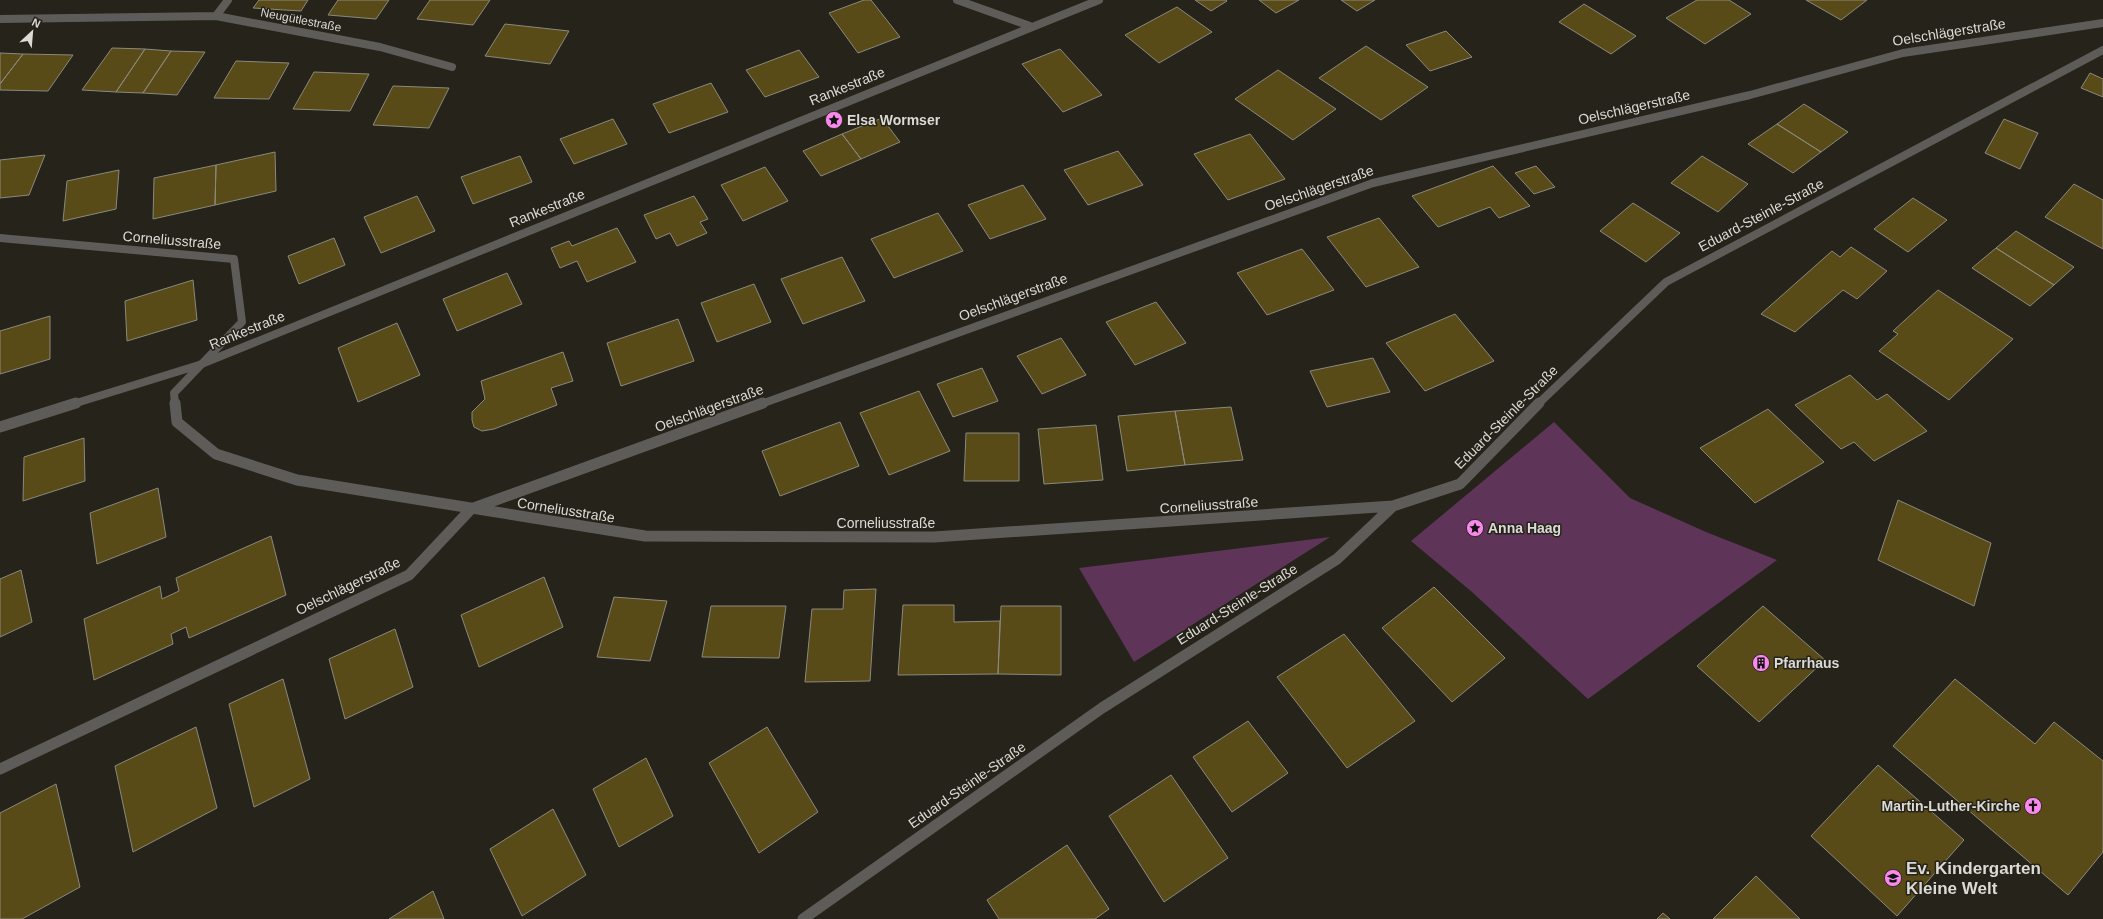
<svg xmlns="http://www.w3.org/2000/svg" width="2103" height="919" viewBox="0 0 2103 919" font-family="Helvetica,sans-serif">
	<rect width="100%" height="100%" fill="#25231a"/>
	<!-- green -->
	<path fill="#5e3559" d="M 1554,422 L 1630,498 L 1706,532 L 1777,560 L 1588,699 L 1472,592 L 1411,541 Z
		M 1330,537 L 1134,662 L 1079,568 Z"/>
	<!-- building -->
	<path fill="#584b17" stroke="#8b897f" d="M 259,0 L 308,0 L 301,11 L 253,8 Z
		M 338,0 L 389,0 L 376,19 L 328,15 Z
		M 430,0 L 490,0 L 473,25 L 417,19 Z
		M 864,0 L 871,0 L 900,37 L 858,53 L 829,13 Z
		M 1195,0 L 1226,0 L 1227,1 L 1211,11 Z
		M 1259,0 L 1299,0 L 1276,13 Z
		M 1341,0 L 1375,0 L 1357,11 Z
		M 1697,0 L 1729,0 L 1751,14 L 1705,44 L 1666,18 Z
		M 1806,0 L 1867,0 L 1841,20 Z
		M 1584,4 L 1636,36 L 1611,54 L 1559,22 Z
		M 1177,7 L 1212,32 L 1159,63 L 1125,35 Z
		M 505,24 L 569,31 L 550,64 L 485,56 Z
		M 1446,31 L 1472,57 L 1430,71 L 1406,45 Z
		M 1366,46 L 1428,87 L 1381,120 L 1319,78 Z
		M 112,48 L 145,49 L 116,92 L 82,90 Z
		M 145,49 L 171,51 L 143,93 L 116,92 Z
		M 1060,49 L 1102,95 L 1063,112 L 1022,64 Z
		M 799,50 L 819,77 L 765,97 L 746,70 Z
		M 171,51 L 205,52 L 177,95 L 143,93 Z
		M 0,53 L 23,54 L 0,84 Z
		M 23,54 L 73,55 L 48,91 L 0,90 L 0,84 Z
		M 236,61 L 289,63 L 269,99 L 214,98 Z
		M 1278,70 L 1336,109 L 1293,140 L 1235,99 Z
		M 314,72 L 369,74 L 350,111 L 293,109 Z
		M 2090,73 L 2103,79 L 2103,97 L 2081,88 Z
		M 711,83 L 728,112 L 669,133 L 653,104 Z
		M 393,86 L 449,88 L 429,128 L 373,125 Z
		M 1804,104 L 1848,132 L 1821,152 L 1777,124 Z
		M 882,118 L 900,142 L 861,159 L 842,134 Z
		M 613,119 L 627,144 L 574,164 L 560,139 Z
		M 2004,119 L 2038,133 L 2020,169 L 1985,153 Z
		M 1777,124 L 1821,152 L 1793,173 L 1748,144 Z
		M 842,134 L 861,159 L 821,176 L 803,151 Z
		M 1250,134 L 1285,179 L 1228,200 L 1194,154 Z
		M 1118,151 L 1143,185 L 1088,205 L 1064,170 Z
		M 275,152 L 276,191 L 215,205 L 216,165 Z
		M 45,155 L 29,195 L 0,198 L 0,160 Z
		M 520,156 L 532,182 L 473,204 L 461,177 Z
		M 1702,156 L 1748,184 L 1718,212 L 1671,183 Z
		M 216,165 L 215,205 L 153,219 L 154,178 Z
		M 1493,166 L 1530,206 L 1499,218 L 1490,207 L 1438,227 L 1412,196 Z
		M 1536,166 L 1555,187 L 1534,194 L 1515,173 Z
		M 765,167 L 788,201 L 743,221 L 721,185 Z
		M 119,170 L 116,209 L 63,221 L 67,181 Z
		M 2074,184 L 2103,200 L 2103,249 L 2045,217 Z
		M 1023,185 L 1046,219 L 990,239 L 968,205 Z
		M 417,196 L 435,231 L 381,253 L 364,217 Z
		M 694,196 L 708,219 L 700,222 L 707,233 L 677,246 L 670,233 L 656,239 L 644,215 Z
		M 1913,198 L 1947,220 L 1908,252 L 1874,229 Z
		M 1633,203 L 1680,233 L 1646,262 L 1600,231 Z
		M 938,213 L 963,251 L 894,278 L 871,239 Z
		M 1379,218 L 1419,267 L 1366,287 L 1327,237 Z
		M 617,228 L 636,262 L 587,282 L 577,261 L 560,268 L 551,248 L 569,241 L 572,246 Z
		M 2016,231 L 2074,267 L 2054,285 L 1996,248 Z
		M 334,238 L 345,265 L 299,284 L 288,256 Z
		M 1851,247 L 1887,271 L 1857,299 L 1843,290 L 1795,332 L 1761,314 L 1832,251 L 1840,257 Z
		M 1996,248 L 2054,285 L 2030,306 L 1972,268 Z
		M 1302,249 L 1334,290 L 1267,315 L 1237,273 Z
		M 842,257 L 865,301 L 803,324 L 781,279 Z
		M 507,273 L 522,304 L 457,331 L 443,299 Z
		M 193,280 L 197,320 L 127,341 L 125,301 Z
		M 754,284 L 771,322 L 717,342 L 701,303 Z
		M 1938,290 L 2013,339 L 1949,400 L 1879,351 L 1898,334 L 1893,331 Z
		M 1156,302 L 1186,343 L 1135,365 L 1106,322 Z
		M 1455,314 L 1494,361 L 1425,391 L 1386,343 Z
		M 50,316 L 50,359 L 0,374 L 0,331 Z
		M 678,319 L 694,361 L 621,386 L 607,343 Z
		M 397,323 L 420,375 L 358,402 L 338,348 Z
		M 1061,338 L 1086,375 L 1042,394 L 1017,356 Z
		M 563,352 L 573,381 L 551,388 L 557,405 L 494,429 L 482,431 L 474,427 L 472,420 L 472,412 L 485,399 L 481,381 Z
		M 1373,358 L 1390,392 L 1327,407 L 1310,371 Z
		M 982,368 L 998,401 L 953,417 L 937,384 Z
		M 1850,375 L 1877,400 L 1887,394 L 1927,431 L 1874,461 L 1854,442 L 1841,449 L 1795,405 Z
		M 919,391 L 950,451 L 889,475 L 860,413 Z
		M 1231,407 L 1243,460 L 1185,465 L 1175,411 Z
		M 1768,409 L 1824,462 L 1755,503 L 1700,448 Z
		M 1175,411 L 1185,465 L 1127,471 L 1118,416 Z
		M 840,422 L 859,466 L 780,496 L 762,451 Z
		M 1096,425 L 1103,480 L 1044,484 L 1038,429 Z
		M 966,433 L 1019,433 L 1019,481 L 964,481 Z
		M 84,438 L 85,481 L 23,501 L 24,457 Z
		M 158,488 L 166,537 L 97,564 L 90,513 Z
		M 1898,500 L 1991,543 L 1974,606 L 1878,560 Z
		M 271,536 L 286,595 L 189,638 L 186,627 L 171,634 L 173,644 L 94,680 L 84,619 L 160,586 L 162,599 L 179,591 L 176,578 Z
		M 21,570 L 32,622 L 0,637 L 0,579 Z
		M 544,577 L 563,627 L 479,667 L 461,615 Z
		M 1434,587 L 1505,658 L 1452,702 L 1382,628 Z
		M 876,589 L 870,681 L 805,682 L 812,609 L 843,609 L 844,590 Z
		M 614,597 L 667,601 L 650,661 L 597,657 Z
		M 903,605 L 954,605 L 954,622 L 1000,621 L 998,674 L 898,675 Z
		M 711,606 L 786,606 L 779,658 L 702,657 Z
		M 1001,606 L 1061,606 L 1061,675 L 998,674 Z
		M 1763,606 L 1825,660 L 1759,722 L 1697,666 Z
		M 395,629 L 413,687 L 345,719 L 329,659 Z
		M 1344,634 L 1415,721 L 1347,768 L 1277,677 Z
		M 283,679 L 310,779 L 254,807 L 229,704 Z
		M 1955,679 L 2035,744 L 2054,722 L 2103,761 L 2103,852 L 2068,895 L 1893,746 Z
		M 1248,721 L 1288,773 L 1232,812 L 1193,757 Z
		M 196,727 L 217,808 L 133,852 L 115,766 Z
		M 767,727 L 818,812 L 759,853 L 709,763 Z
		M 646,758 L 673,816 L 619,847 L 593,789 Z
		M 1878,765 L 1964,840 L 1897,916 L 1811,836 Z
		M 1171,775 L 1228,858 L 1164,902 L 1109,816 Z
		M 56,784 L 80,887 L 22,919 L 0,919 L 0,813 Z
		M 553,809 L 586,875 L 522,916 L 490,849 Z
		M 1067,845 L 1109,909 L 1095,919 L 999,919 L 987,900 Z
		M 1756,876 L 1800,919 L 1713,919 Z
		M 433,891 L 444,919 L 389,919 Z
		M 1663,913 L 1670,919 L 1657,919 Z"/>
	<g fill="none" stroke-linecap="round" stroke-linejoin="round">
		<!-- lane -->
		<path stroke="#5d5c58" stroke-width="8" d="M 1373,183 L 1750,95 L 1903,53 L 2103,23"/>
		<!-- street-far1 -->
		<path stroke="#5d5c58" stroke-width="8" d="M 957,0 L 1030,26
			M 216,16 L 228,0
			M 0,19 L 216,16 L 380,47 L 452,67
			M 0,238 L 234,259 L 242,322 L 174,393 L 175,404
			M 73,404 L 199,365 L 1099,0
			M 761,404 L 1373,183
			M 1538,404 L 1666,282 L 2103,50"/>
		<!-- street -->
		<path stroke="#5d5c58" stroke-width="11" d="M 175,403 L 177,422 L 216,454 L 297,480 L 645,536 L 934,537 L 1393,506
			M 0,427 L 76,403
			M 0,769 L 409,575 L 471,509 L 763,403
			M 803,919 L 1102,708 L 1337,559 L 1393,506 L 1460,484 L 1539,403"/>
	</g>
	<!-- icons -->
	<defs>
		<symbol id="sight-disc" viewBox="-11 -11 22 22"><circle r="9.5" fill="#f888eb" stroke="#25231a"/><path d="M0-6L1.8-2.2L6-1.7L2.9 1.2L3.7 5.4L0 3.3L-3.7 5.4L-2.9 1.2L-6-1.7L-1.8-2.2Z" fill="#111"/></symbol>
		<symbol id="building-disc" viewBox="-11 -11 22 22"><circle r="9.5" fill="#f888eb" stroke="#25231a"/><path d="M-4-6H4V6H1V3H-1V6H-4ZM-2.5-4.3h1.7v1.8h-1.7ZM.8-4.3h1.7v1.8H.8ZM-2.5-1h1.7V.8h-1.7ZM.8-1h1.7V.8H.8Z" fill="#111"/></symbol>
		<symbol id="church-disc" viewBox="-11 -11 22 22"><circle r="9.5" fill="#f888eb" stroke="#25231a"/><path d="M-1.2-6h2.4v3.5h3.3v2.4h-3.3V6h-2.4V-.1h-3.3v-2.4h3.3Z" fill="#111"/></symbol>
		<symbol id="school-disc" viewBox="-11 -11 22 22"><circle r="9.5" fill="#f888eb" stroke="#25231a"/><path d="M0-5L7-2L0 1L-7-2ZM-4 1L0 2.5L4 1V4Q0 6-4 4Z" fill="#111"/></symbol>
	</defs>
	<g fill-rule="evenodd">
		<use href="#sight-disc" x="824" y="110" width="20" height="20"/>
		<use href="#sight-disc" x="1465" y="518" width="20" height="20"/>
		<use href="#building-disc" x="1751" y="653" width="20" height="20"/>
		<use href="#church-disc" x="2023" y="796" width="20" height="20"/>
		<use href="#school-disc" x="1883" y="868" width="20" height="20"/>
	</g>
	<g text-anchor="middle" stroke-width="3" stroke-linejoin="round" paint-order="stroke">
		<!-- far-street labels -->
		<g font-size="12" fill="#dbdad5" stroke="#25231a">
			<text transform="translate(301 20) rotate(11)" y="4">Neugütlestraße</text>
		</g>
		<!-- street labels -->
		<g font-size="14" fill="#dbdad5" stroke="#25231a">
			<text transform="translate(1949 32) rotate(-9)" y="5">Oelschlägerstraße</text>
			<text transform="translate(847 86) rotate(-22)" y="5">Rankestraße</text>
			<text transform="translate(1634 107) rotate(-13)" y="5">Oelschlägerstraße</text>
			<text transform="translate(1319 188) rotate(-19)" y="5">Oelschlägerstraße</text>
			<text transform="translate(547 208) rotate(-22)" y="5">Rankestraße</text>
			<text transform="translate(1761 215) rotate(-28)" y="5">Eduard-Steinle-Straße</text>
			<text transform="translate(172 240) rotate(5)" y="5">Corneliusstraße</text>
			<text transform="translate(1013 297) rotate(-20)" y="5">Oelschlägerstraße</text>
			<text transform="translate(247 330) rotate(-22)" y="5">Rankestraße</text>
			<text transform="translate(709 408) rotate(-20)" y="5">Oelschlägerstraße</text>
			<text transform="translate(1506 417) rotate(-45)" y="5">Eduard-Steinle-Straße</text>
			<text transform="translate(1209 505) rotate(-4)" y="5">Corneliusstraße</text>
			<text transform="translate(566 510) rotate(9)" y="5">Corneliusstraße</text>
			<text x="886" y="528">Corneliusstraße</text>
			<text transform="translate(348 586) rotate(-26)" y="5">Oelschlägerstraße</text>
			<text transform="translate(1237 604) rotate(-32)" y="5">Eduard-Steinle-Straße</text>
			<text transform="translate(967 785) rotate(-35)" y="5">Eduard-Steinle-Straße</text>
		</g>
		<!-- poi labels -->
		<g font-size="14" font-weight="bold" fill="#dbdad5" stroke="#25231a" text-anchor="start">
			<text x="847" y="125">Elsa Wormser</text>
			<text x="1488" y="533">Anna Haag</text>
			<text x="1774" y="668">Pfarrhaus</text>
			<text x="2020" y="811" text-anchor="end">Martin-Luther-Kirche</text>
		</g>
		<!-- near-poi labels -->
		<g font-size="17" font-weight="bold" fill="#dbdad5" stroke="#25231a" text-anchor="start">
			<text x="1906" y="874">Ev. Kindergarten<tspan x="1906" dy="20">Kleine Welt</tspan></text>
		</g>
	</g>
	<!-- north arrow -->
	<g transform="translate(32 32) rotate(26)" stroke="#25231a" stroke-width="3" paint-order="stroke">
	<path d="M0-3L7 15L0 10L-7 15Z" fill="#dbdad5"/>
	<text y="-6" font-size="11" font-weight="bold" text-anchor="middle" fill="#dbdad5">N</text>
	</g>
</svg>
